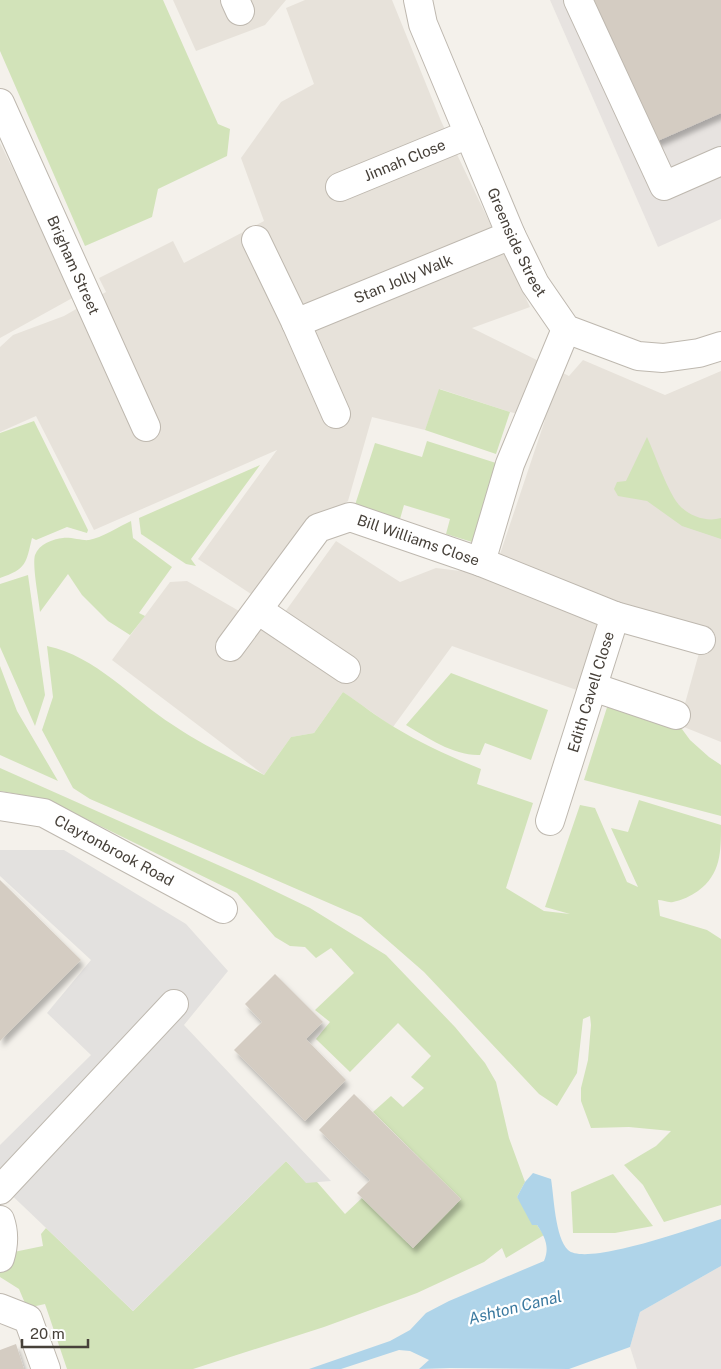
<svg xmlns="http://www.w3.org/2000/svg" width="721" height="1369" viewBox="0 0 721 1369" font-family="'Public Sans',sans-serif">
	<defs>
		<filter id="shadow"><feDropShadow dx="3" dy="5.5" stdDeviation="2.5" flood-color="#0004"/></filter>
	</defs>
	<rect width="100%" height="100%" fill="#f4f1eb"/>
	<!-- residential -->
	<path fill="#e7e2da" d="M 173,0 L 286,0 L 265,25 L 196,51 Z
		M 305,0 L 392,0 L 441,121 L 530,307 L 472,328 L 569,376 L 583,360 L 665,395 L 721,371 L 721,742 L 679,725 L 704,635 L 628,617 L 605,700 L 452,646 L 393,727 L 343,692 L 314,733 L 291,737 L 264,775 L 112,660 L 170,582 L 187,581 L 272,630 L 336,541 L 400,582 L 436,568 L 493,575 L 545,420 L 510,412 L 440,389 L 425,430 L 372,417 L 348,501 L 306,529 L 251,594 L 198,559 L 277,450 L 94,530 L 36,416 L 0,432 L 0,347 L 13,335 L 64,316 L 106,292 L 99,278 L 173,241 L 184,263 L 264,221 L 241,158 L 281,102 L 314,84 L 286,8 Z
		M 0,143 L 76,296 L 0,338 Z"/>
	<!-- industrial -->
	<path fill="#e7e3e0" d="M 550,0 L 721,0 L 721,219 L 658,247 Z
		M 721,1266 L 721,1369 L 637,1369 L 630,1347 L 640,1312 Z"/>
	<!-- green -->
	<path fill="#d2e3b9" d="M 0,0 L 163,0 L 218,124 L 230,129 L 227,156 L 158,189 L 152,217 L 85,246 L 0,51 Z
		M 439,389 L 510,412 L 496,454 L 425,430 Z
		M 34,421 L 88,530 L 87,533 L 67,527 L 36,540 L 32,538 C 26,563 27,569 0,578 L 0,433 Z
		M 647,437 C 656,457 663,479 674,498 C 683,514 704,523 721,518 L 721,539 L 682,526 L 647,501 L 618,496 L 614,489 L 617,482 L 626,481 Z
		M 427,441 L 496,463 L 472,542 L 446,534 L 450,519 L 404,505 L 400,519 L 355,505 L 375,443 L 422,457 Z
		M 260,465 L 191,559 L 196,566 L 186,564 L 141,534 L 139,518 Z
		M 131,521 L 133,538 L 172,567 L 139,613 L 145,616 L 130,635 L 108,621 L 82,595 L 68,574 L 40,612 C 39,600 32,566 35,555 C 39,544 53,539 63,538 C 71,537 83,541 89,540 C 101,538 120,526 131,521 Z
		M 28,575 L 45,695 L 35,726 L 0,647 L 0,584 Z
		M 47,646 C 96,656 132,699 173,725 C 200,744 234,759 264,775 L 291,737 L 314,733 L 343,692 C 360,703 377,717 394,727 C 422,744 451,757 481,769 L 477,784 L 533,803 L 506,888 L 544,911 L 570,914 L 545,907 L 580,805 L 595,808 L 627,882 L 638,887 L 611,828 L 628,832 L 639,800 L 721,825 C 721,852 721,874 698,891 C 691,896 682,900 673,902 C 668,903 663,900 658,900 L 660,916 L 707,930 L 721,939 L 721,1205 L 664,1222 L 643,1185 L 624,1165 L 656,1146 L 671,1131 L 629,1127 L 591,1128 L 581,1101 L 581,1088 L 588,1060 L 591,1025 L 590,1016 L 583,1019 L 577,1073 L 557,1106 L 539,1094 L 424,972 L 361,917 L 90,799 L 73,788 L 42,730 L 53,697 Z
		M 0,666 L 17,711 L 58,781 L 0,755 Z
		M 451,673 L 548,710 L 531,760 L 485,743 L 480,755 C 454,756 428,738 406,725 Z
		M 609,701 L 679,725 L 690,740 L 709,757 L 721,765 L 721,816 L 584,780 Z
		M 0,768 L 254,881 L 310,908 L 386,955 L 455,1027 L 485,1063 L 496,1082 L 509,1138 L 525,1182 L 517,1197 L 544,1235 L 506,1258 L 502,1248 L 484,1262 L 417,1293 L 324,1327 L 193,1369 L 67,1369 L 45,1304 L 27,1308 L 19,1289 L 0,1277 L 0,1272 L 9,1253 L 43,1246 L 41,1234 L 46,1228 L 133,1311 L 286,1161 L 306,1182 L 317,1182 L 345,1214 L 362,1198 L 413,1248 L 461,1199 L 373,1112 L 391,1096 L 403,1107 L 424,1088 L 411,1077 L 431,1056 L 398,1023 L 350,1072 L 316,1039 L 330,1022 L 315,1010 L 354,973 L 331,948 L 316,958 L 305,947 L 290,946 L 275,937 L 237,893 L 45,799 L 0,791 Z
		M 613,1174 L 653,1226 L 615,1233 L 573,1233 L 571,1192 Z"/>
	<!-- parking -->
	<path fill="#e3e1df" d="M 0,850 L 64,850 L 186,924 L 228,971 L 184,1025 L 331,1181 L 306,1183 L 286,1161 L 133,1311 L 0,1184 L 0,1145 L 91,1055 L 47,1013 L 91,960 L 0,876 Z"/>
	<!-- water -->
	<path fill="#afd4e9" d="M 533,1173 L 551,1179 C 554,1197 555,1237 568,1250 C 586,1267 696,1227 721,1219 L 721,1266 L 640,1312 L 630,1347 L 569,1369 L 450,1368 L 419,1369 L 429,1360 L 410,1351 L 399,1350 L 341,1369 L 309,1369 L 390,1341 L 410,1330 L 426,1313 L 449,1301 L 544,1261 C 550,1247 545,1237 537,1225 L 532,1225 L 517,1197 L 525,1182 Z"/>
	<!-- building -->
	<path fill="#d4ccc2" filter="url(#shadow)" d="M 589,0 L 721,0 L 721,113 L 653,143 Z
		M 0,880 L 81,960 L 0,1041 Z
		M 275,974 L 323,1022 L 306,1039 L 346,1080 L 305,1121 L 234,1050 L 262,1022 L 245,1004 Z
		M 354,1094 L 461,1199 L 413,1248 L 357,1193 L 370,1180 L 319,1130 Z
		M 16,1344 L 24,1369 L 0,1369 L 0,1350 Z"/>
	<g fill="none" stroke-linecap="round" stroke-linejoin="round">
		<defs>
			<g id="minor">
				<path d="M 235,0 L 240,11"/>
				<path id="s1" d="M 418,0 L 423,24 L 511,235 L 535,284 L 566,329 L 638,356 L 663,358 L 699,353 L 721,346"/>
				<path d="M 578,0 L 664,186 L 721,161"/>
				<path id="s2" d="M 0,103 L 146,427"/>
				<path id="s3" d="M 340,187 L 469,134"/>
				<path id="s4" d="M 256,240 L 296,323 L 511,235"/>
				<path d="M 296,323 L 336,414"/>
				<path d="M 481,562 L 615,616 L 550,821"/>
				<path d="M 258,610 L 346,669"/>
				<path d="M 615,616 L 701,640"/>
				<path id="s5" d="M 230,647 L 318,528 L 350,517 L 481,562 L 510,464 L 566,329"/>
				<path d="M 593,687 L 676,715"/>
				<path id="s6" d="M 0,806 L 44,813 L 223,909"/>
				<path d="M 0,1190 L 174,1004"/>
				<path d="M 0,1220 C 5,1234 4,1245 0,1258"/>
				<path d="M 0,1308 L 28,1319 L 46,1369"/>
			</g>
		</defs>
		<!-- minor casing -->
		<use href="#minor" stroke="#beb8af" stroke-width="30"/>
		<!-- minor -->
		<use href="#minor" stroke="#fff" stroke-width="28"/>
	</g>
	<g text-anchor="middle" stroke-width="4.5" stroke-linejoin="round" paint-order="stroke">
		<!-- street labels -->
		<g font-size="15" fill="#47413a" stroke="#fff">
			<text dy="5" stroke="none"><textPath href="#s3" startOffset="70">Jinnah Close</textPath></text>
			<text dy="5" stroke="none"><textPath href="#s1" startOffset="262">Greenside Street</textPath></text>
			<text dy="5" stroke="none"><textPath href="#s2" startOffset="178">Brigham Street</textPath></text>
			<text dy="5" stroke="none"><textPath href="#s4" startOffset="208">Stan Jolly Walk</textPath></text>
			<text dy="5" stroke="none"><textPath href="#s5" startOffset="254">Bill Williams Close</textPath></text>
			<text transform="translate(591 692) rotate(-73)" y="5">Edith Cavell Close</text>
			<text dy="5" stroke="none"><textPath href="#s6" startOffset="124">Claytonbrook Road</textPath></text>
		</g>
		<!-- water labels -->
		<g font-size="16" font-style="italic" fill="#3c7aa0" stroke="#fff">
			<text transform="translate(515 1307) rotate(-14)" y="6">Ashton Canal</text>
		</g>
	</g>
	<!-- scale -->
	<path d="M22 1339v8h66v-8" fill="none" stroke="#47413a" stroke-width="2.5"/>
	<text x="30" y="1339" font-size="15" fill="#47413a" stroke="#ffffff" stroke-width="4" paint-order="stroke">20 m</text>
</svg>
